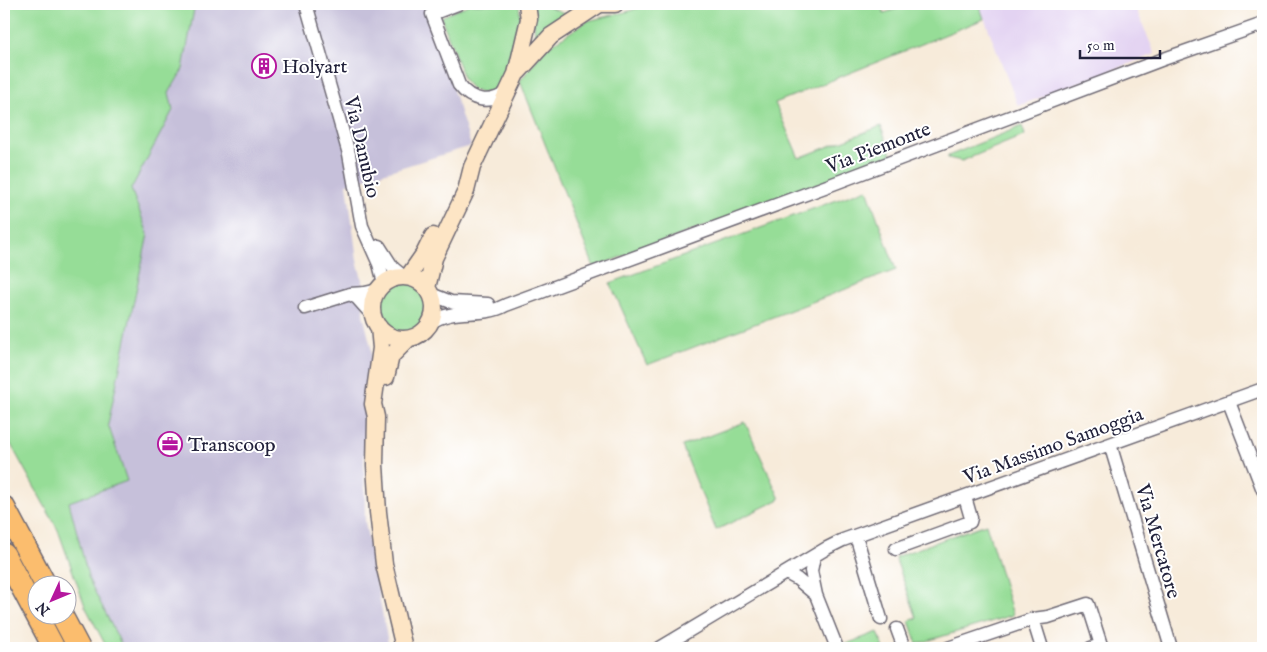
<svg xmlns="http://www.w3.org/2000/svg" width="1267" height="652" viewBox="0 0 1267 652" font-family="'IM FELL English',serif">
	<rect width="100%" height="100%" fill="#fff"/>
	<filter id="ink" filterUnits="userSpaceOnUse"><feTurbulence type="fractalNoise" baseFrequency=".02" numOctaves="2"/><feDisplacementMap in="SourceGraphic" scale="10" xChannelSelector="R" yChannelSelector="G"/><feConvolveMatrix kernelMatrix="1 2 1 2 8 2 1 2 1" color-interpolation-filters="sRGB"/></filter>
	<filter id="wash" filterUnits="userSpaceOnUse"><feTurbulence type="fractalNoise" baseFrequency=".0096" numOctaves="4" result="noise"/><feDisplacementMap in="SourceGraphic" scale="20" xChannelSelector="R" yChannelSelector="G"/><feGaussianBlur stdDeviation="1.12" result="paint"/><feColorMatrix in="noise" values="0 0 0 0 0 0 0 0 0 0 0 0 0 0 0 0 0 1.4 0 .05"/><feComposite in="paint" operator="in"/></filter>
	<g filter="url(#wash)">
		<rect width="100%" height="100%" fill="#f7ebda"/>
		<!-- built -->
		<path fill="#e3d3f2" d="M 979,4 L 1134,4 L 1155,54 L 1018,106 Z"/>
		<!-- industrial -->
		<path fill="#c6c0da" d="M 195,4 L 458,4 L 432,14 L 459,85 L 453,90 L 471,146 L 347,184 L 357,260 L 364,287 L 363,314 L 371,347 L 372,370 L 368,404 L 364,459 L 365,522 L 389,648 L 123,648 L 89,580 L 69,501 L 127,481 L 108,424 L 148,234 L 131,189 L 173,110 L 169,93 L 183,69 Z"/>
		<!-- green -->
		<path fill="#96dd97" stroke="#5c8069" d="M 4,4 L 195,4 L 183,69 L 169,93 L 173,110 L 131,189 L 148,234 L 108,424 L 127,481 L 69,502 L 89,580 L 123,648 L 107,648 L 85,606 L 58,530 L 4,432 Z
			M 470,4 L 519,4 L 521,24 L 518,52 L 502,84 L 492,92 L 481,93 L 473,90 L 464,80 L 441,17 Z
			M 532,4 L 543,4 L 569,15 L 539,38 L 535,35 Z
			M 646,4 L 881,4 L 884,13 L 912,4 L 979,4 L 984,19 L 775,103 L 799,158 L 881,126 L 892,157 L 594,267 L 520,81 L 545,49 L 587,21 L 630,11 Z
			M 1022,126 L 1025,135 L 962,161 L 948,158 L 948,156 Z
			M 867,189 L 896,270 L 647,365 L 610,283 Z
			M378 307a25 25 0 1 1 50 0a25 25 0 1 1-50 0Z
			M 745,422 L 780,499 L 716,530 L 682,446 Z
			M 986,524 L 1013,615 L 917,644 L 909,621 L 917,618 L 895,557 Z
			M 878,632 L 884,648 L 848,648 L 846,644 Z"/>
	</g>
	<g filter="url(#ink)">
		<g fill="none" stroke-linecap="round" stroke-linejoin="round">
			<defs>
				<path id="street" d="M 306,4 L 349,154 L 362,226 L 379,264 L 384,283
					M 458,4 L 432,14 L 459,85 C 471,101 490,105 507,92
					M 379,246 L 393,268 L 404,277
					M 350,294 L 357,298 L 373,316
					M 431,294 L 451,302 L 488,304
					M 305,308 L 350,294 L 365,293 L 378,290
					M 430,323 C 455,306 481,319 506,305 L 830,185 L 1161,60 L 1263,24
					M 1229,402 L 1263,490
					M 1110,444 L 1171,648
					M 856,536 L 881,619
					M 896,549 L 970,522 L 971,518 L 965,497
					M 814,556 L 811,571 L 816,595 L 837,648
					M 786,573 L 797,579 L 816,595
					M 1033,619 L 1042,648
					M 897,629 L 904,648
					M 660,648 L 827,548 L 843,540 L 1263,389
					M 948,648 L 1033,619 L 1048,617 L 1088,604 L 1101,645 L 1091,648"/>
				<path id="secondary" d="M 587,4 L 615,4
					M 518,72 L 551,36 L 598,5
					M 408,277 L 424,254 L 433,236
					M372 308a31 31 0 1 1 62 0a31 31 0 1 1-62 0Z
					M 427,288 L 434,258 L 466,191 L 472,167 L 516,74 L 529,19 L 527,4
					M 379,327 L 381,348 L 373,404 L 376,417 L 375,465 L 378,512 L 384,564 L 404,648
					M 386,377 L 391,356 L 408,339"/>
				<path id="highway" d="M 4,507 L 45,584
					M 4,554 L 54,648
					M 61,614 L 79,648"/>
			</defs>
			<!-- street casing -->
			<use href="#street" stroke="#6d6873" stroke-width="15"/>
			<!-- secondary casing -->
			<use href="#secondary" stroke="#6d6873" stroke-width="19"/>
			<!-- highway casing -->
			<use href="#highway" stroke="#6d6873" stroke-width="24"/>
			<!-- street -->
			<use href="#street" stroke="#fff" stroke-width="12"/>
			<!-- secondary -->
			<use href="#secondary" stroke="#fde5c5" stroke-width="16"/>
			<!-- highway -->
			<use href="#highway" stroke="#fbbd6e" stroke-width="21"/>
		</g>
	</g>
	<!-- icons -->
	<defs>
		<symbol id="building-ring" viewBox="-11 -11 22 22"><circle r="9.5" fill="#fff" stroke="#b5179e" stroke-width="1.5"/><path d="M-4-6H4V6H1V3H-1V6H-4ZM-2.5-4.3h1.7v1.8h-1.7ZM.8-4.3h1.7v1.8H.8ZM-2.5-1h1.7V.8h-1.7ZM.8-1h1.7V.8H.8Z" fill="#b5179e"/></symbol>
		<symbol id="office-ring" viewBox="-11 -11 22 22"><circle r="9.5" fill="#fff" stroke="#b5179e" stroke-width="1.5"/><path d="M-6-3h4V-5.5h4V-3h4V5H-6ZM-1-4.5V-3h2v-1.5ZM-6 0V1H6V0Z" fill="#b5179e"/></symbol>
	</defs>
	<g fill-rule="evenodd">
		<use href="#building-ring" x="250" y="52" width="28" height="28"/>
		<use href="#office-ring" x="156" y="430" width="28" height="28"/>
	</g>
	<g text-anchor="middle" stroke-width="4" stroke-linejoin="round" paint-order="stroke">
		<!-- poi labels -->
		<g font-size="20" fill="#22223b" stroke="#fff" text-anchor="start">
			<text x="282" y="73">Holyart</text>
			<text x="188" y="451">Transcoop</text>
		</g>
		<!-- street labels -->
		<g font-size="20" fill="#22223b" stroke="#fff">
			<text transform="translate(363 147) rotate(77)" y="7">Via Danubio</text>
			<text transform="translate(878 147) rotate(-21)" y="7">Via Piemonte</text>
			<text transform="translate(1053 445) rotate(-20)" y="7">Via Massimo Samoggia</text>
			<text transform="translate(1159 541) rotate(74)" y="7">Via Mercatore</text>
		</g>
	</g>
	<!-- margin -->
	<rect width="1267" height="652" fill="none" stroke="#fff" stroke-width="20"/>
	<!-- north arrow -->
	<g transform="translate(52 600) rotate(226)"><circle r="24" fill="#ffffff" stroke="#a7a7b1"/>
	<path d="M0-4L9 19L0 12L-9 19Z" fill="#b5179e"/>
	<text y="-8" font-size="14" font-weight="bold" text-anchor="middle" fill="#22223b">N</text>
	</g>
	<!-- scale -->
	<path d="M1080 50v8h80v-8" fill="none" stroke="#22223b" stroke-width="2.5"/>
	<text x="1087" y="50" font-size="15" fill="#22223b" stroke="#ffffff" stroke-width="4" paint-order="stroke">50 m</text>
</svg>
